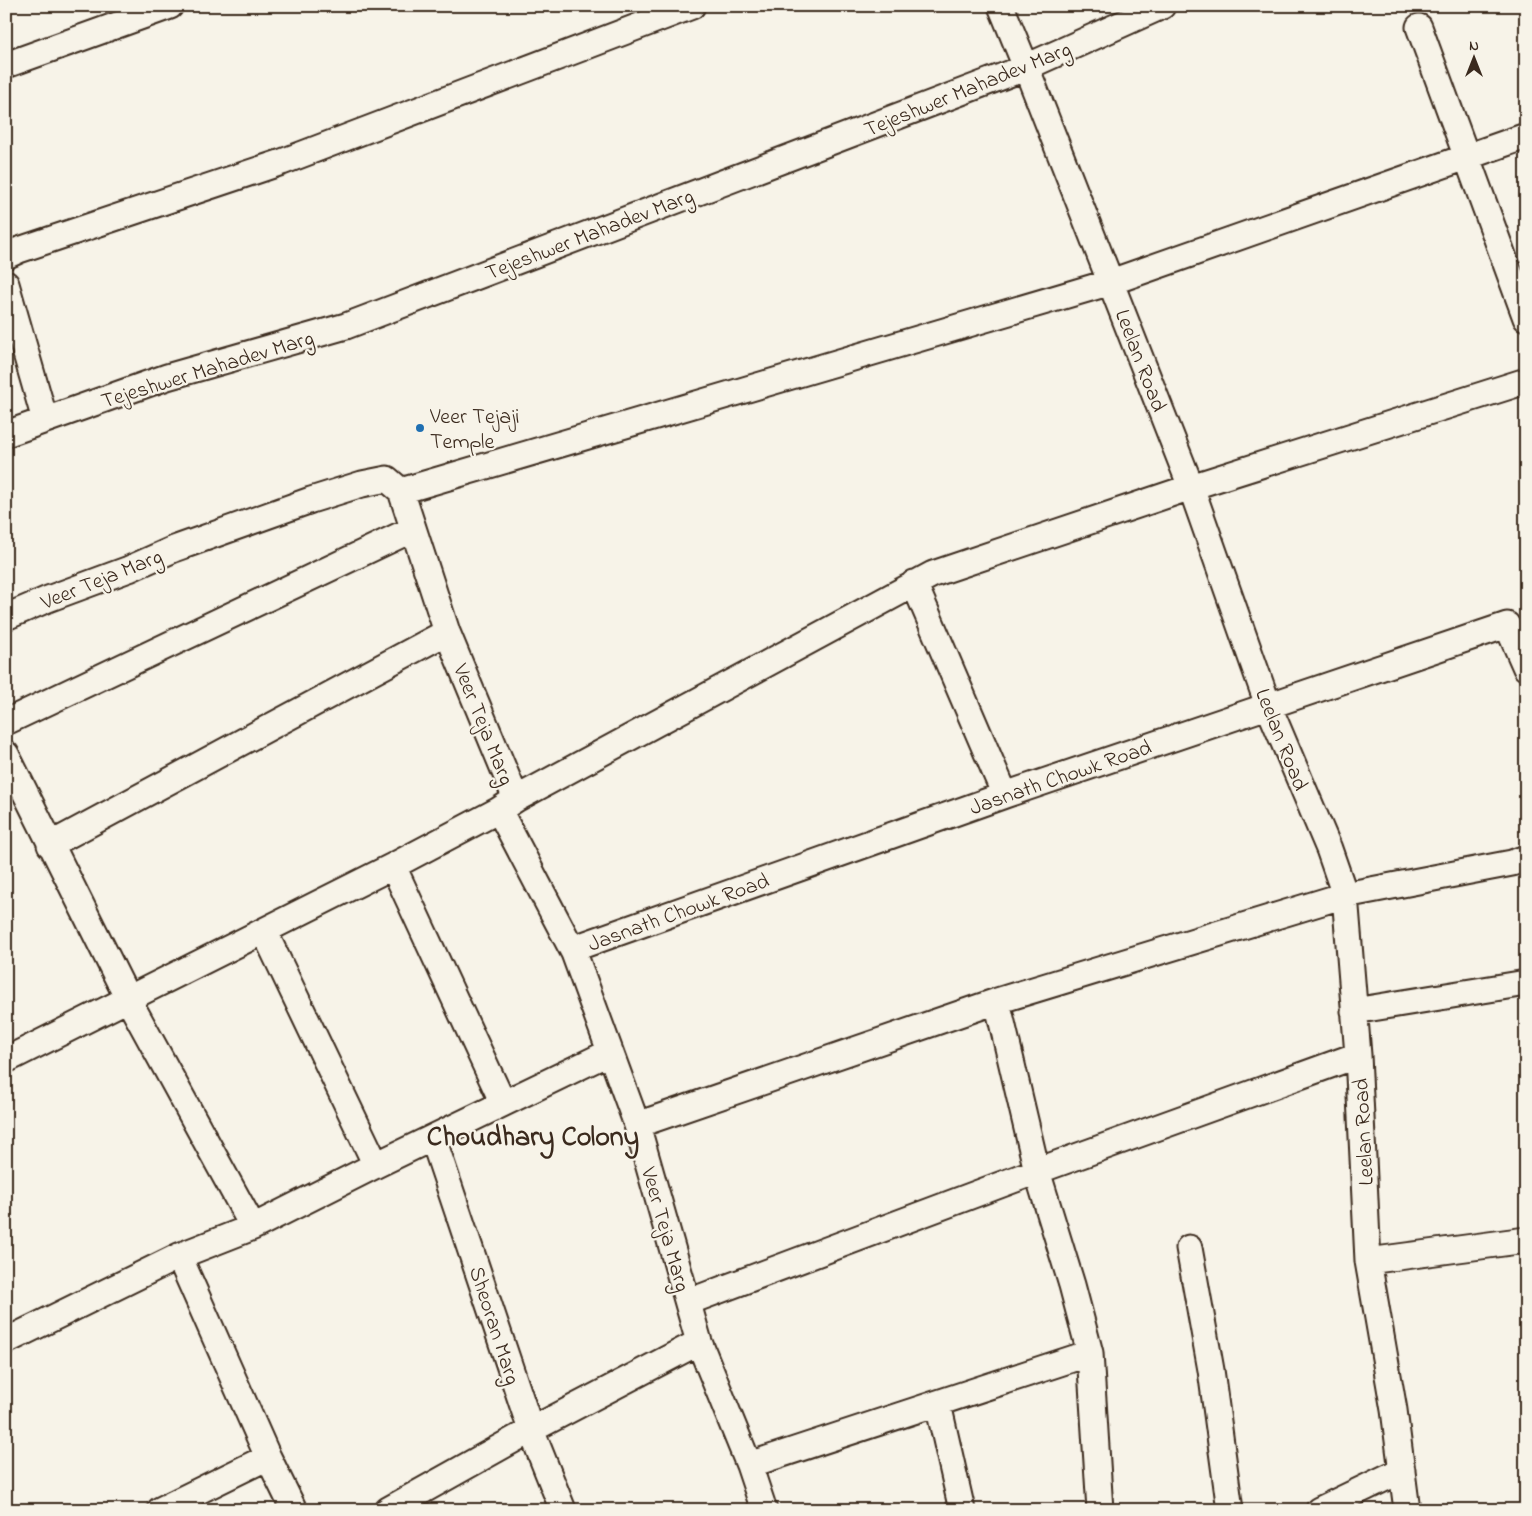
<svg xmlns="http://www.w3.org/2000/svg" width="1532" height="1516" viewBox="0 0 1532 1516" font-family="'Indie Flower',sans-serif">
	<rect width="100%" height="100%" fill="#f7f3e8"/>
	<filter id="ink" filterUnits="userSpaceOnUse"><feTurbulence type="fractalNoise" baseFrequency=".02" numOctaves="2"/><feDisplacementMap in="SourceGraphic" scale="10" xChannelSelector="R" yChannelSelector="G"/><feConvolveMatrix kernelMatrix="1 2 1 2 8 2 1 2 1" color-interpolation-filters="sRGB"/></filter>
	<g filter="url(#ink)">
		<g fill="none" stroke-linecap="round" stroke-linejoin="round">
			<defs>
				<path id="street" d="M 1001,6 L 1026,67 L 1191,487 L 1268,705 L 1329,849 L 1345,895 L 1358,1055 L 1368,1261 L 1394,1410 L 1407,1510
					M 1419,27 L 1526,318
					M 6,65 L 170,6
					M 6,256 L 19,250 L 282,162 L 692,6
					M 6,284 L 45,420
					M 6,434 L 167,377 L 346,326 L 1022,69 L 1162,6
					M 401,491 L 1111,282 L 1526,136
					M 914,583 L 1005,795
					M 6,617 L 48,599 L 129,569 L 174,549 L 311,500 L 362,484 L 387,479 L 401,491 L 447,632 L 516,799 L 499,810 L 574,953 L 637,1125 L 699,1342 L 749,1465 L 764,1510
					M 6,722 L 413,529
					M 6,754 L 128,999 L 253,1227
					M 516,799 L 933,574 L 1191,487 L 1526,381
					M 50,845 L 447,632
					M 393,866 L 503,1103
					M 264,931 L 376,1165
					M 572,949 L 1005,795 L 1507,625 L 1526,668
					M 1354,1011 L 1526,983
					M 6,1060 L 393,866 L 499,810
					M 637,1125 L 997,1001 L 1345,895 L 1512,863 L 1526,858
					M 433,1138 L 531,1430 L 563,1510
					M 1189,1248 L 1211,1370 L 1230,1510
					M 179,1256 L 268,1457 L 294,1510
					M 1368,1261 L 1526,1240
					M 688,1302 L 1037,1171 L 1358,1055
					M 6,1341 L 179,1256 L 253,1227 L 376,1165 L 610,1052
					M 1090,1353 L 1100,1510
					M 938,1404 L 962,1510
					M 749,1465 L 1090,1353 L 1072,1285 L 1037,1171 L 997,1001
					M 160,1510 L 268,1457
					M 388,1510 L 531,1430 L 699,1342
					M 1319,1510 L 1402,1470"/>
			</defs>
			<!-- street casing -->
			<use href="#street" stroke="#3b2a1e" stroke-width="29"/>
			<!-- street -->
			<use href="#street" stroke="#f7f3e8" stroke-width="25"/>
		</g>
	</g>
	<!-- markers -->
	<circle fill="#1f6fb2" stroke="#f7f3e8" stroke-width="2" cx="420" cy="428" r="5"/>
	<g text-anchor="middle" stroke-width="4.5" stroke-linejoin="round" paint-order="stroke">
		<!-- street labels -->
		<g font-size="22" fill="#3b2a1e" stroke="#f7f3e8">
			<text transform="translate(967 88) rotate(-22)" y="8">Tejeshwer Mahadev Marg</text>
			<text transform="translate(589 233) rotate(-21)" y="8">Tejeshwer Mahadev Marg</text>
			<text transform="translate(1142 360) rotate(69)" y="8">Leelan Road</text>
			<text transform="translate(207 368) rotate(-17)" y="8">Tejeshwer Mahadev Marg</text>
			<text transform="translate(101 578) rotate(-22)" y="8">Veer Teja Marg</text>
			<text transform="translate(485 724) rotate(68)" y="8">Veer Teja Marg</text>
			<text transform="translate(1283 739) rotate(68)" y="8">Leelan Road</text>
			<text transform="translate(1060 776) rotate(-19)" y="8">Jasnath Chowk Road</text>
			<text transform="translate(678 911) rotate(-20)" y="8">Jasnath Chowk Road</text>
			<text transform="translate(1362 1132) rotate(-93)" y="8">Leelan Road</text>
			<text transform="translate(667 1229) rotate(74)" y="8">Veer Teja Marg</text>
			<text transform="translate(496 1325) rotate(72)" y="8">Sheoran Marg</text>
		</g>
		<!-- poi labels -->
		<g font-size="22" fill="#3b2a1e" stroke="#f7f3e8" text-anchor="start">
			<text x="430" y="423">Veer Tejaji<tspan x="430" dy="25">Temple</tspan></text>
		</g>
		<!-- district labels -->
		<g font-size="28" font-weight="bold" fill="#3b2a1e" stroke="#f7f3e8">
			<text x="533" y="1145">Choudhary Colony</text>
		</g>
	</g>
	<!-- margin -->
	<rect width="1532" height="1516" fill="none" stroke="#f7f3e8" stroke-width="25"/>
	<rect x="12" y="12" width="1507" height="1491" fill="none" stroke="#3b2a1e" stroke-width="2" filter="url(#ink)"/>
	<!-- north arrow -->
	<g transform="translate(1474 58)" stroke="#f7f3e8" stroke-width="4" paint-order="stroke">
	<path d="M0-4L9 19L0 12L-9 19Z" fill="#3b2a1e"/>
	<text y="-8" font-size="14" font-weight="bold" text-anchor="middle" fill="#3b2a1e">N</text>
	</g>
</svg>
